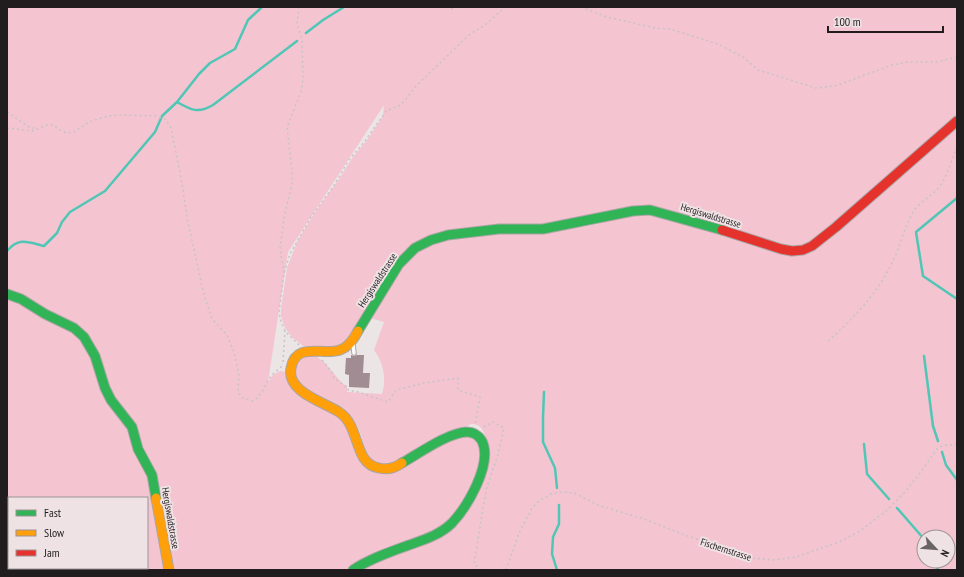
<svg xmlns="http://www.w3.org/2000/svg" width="964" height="577" viewBox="0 0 964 577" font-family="'PT Sans Narrow',sans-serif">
	<rect width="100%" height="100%" fill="#ebe5e6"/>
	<!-- green -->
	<path fill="#f4c4d0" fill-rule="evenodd" d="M 7,7 L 957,7 L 957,117 L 834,225 L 806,246 L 787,247 L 739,231 L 729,224 L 715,224 L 655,206 L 553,225 L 520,226 L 414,246 L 349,340 L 338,347 L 309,347 L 303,346 L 292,337 L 285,328 L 281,316 L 281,309 L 287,268 L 297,242 L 315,212 L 339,179 L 353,157 L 367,140 L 383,116 L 384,105 L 288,252 L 268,382 L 273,375 L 280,371 L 285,372 L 288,379 L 342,417 L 376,472 L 458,437 L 471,436 L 481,444 L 482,462 L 466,499 L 446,525 L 348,570 L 7,570 ZM 9,498 L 147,498 L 147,568 L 9,568 Z
		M 957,125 L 957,570 L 359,570 L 454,525 L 488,449 C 485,438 485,423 471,424 L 392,464 C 378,467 365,459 363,445 C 363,443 363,441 362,439 C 360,431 356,421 350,416 L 305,389 L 295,378 C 296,361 297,360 313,354 L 325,363 L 342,383 L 347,386 L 347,392 L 382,394 C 387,379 383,362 374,350 L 384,322 L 370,318 L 389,284 L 413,253 L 446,238 L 576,226 L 582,227 L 598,224 L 606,220 L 624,216 L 650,214 L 798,255 ZM 924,537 L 948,537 L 948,561 L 924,561 Z"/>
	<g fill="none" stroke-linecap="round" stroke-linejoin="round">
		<!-- stream -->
		<path stroke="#50c6b6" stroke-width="2.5" d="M 306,33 L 323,20 L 344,7
			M 177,102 C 191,110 198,114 213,105 L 297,41
			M 957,198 L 916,232 L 923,276 L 957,299
			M 7,251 C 19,237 28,242 44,246 L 57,233 L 62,222 L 70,212 L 105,191 L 155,132 L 162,116 L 177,102 L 199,74 L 210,63 L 235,49 L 248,20 L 262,7
			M 924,356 L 933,426 L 938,441
			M 544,392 L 543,417 L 543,442 L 555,468 L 557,488
			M 864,444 L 867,474 L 889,499
			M 942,452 L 946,465 L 957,480
			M 897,508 L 924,539
			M 935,561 L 938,570
			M 557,570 L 552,554 L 553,537 L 559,524 L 559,505"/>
	</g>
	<!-- building -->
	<path fill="#a08c92" d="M 351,355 L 354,356 L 357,355 L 364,355 L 363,373 L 370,373 L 369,388 L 349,387 L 349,375 L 345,374 L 346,358 L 351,358 Z"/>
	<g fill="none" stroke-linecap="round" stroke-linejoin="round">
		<defs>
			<path id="lane" d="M 353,345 L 354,353"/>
			<path id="fast" d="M 7,294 L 21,299 L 45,314 L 74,328 L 84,337 L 95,356 L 105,388 L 111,400 L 132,427 L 138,449 L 152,475 L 156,498
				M 358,331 L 399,264 L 415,248 L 431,240 L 448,235 L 499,229 L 543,229 L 633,211 L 650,210 L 722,230
				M 353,570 C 369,559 390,552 409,545 C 423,540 440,535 452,523 C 467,507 493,464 482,441 C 479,436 474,432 467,432 C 449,432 418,454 402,463"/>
			<path id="slow" d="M 358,331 C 354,339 349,347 340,350 C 323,356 296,341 291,368 C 286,392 324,402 339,412 C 361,426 353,464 379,468 C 387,470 395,468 402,463
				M 156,498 L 169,570"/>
			<path id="jam" d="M 722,230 L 781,249 L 792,251 L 803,250 L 812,246 L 836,227 L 957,121"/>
		</defs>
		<!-- lane casing -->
		<use href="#lane" stroke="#aaa6a6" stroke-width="5.5"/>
		<!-- fast casing -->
		<use href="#fast" stroke="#aaa6a6" stroke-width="11"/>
		<!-- slow casing -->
		<use href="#slow" stroke="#aaa6a6" stroke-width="11"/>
		<!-- jam casing -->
		<use href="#jam" stroke="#aaa6a6" stroke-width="11"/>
		<!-- path -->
		<path stroke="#c7c4c5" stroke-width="1.5" stroke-dasharray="2 3" stroke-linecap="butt" d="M 581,7 L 607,17 L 655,28 L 670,29 L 718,44 L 743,57 L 758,70 L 816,88 L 835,86 L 892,65 L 908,62 L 936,62 L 957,57
			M 451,9 L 455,7
			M 7,112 L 29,127 L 36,129
			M 7,128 L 32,131 L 47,125 L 53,125 L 62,131 L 67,133 L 74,132 L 89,122 L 108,116 L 120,115 L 156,116 L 165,119 L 168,123 L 171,128 L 182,183 L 187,218 L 204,295 L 212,319 L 227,335 L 234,352 L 239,375 L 238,391 L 239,394 L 243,398 L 253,401 C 263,395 265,383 272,375 C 275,372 279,369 282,366
			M 284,273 L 280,249 L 284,218 L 292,183 L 292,172 L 287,127 L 302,89 L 303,76 L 302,40 L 297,24 L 299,7
			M 828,341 C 855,317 877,294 893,261 C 901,245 904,226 914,211 C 921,200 933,196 940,186 C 948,174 952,159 957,147
			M 299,345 L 285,331 L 281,322 L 279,312 L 284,273 L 290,254 L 311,217 L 333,187 L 349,160 L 365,141 L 386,111 L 401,105 L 417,85 L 470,34 L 485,25 L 505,7
			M 322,360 L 332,372 L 334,378 L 348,388 L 348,390 L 358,392 L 388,402 L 396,390 L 424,383 L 458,378 L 458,390 L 480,397 L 475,426
			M 283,362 L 285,331
			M 481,570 L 474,564 L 486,490 L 498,454 L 504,428 L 493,422 L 482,428
			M 506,570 L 519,533 L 532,508 L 539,501 L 551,494 L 560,492 L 574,493 L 598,505 L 644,519 L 682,534 L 752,558 L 773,560 L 796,557 L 839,542 L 860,531 L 886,511 L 905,492 L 920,473 L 937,449 L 942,446 L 957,444"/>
		<!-- lane -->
		<use href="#lane" stroke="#fcfbfb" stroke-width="3.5"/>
		<!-- fast -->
		<use href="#fast" stroke="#30b455" stroke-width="9"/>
		<!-- slow -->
		<use href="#slow" stroke="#ff9f0a" stroke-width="9"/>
		<!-- jam -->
		<use href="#jam" stroke="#e5322d" stroke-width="9"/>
	</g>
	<g text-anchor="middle" stroke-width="4" stroke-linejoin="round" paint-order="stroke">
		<!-- street labels -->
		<g font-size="10" fill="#211d1e" stroke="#eee2e5">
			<text transform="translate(711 215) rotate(17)" y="4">Hergiswaldstrasse</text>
			<text transform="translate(377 280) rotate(-57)" y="4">Hergiswaldstrasse</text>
			<text transform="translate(171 518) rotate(80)" y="4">Hergiswaldstrasse</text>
			<text transform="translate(726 549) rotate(18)" y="4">Fischernstrasse</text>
		</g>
	</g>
	<!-- border -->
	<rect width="964" height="577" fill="none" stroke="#211d1e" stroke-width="16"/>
	<!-- legend -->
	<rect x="8" y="497" width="140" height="72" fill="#eee2e5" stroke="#9c9395"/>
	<rect x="16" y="510" width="20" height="6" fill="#30b455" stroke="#9c9395"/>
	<text x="44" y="517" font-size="12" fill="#211d1e">Fast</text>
	<rect x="16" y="530" width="20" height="6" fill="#ff9f0a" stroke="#9c9395"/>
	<text x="44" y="537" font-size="12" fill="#211d1e">Slow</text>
	<rect x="16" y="550" width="20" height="6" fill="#e5322d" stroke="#9c9395"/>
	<text x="44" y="557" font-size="12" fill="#211d1e">Jam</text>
	<!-- north arrow -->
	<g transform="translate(936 549) rotate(116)"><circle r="19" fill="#eee2e5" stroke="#9c9395"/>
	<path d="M0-3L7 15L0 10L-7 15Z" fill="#686364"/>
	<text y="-6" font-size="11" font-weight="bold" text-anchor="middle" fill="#211d1e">N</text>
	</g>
	<!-- scale -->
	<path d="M828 26v6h115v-6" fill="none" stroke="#211d1e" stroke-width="2"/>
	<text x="834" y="26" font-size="12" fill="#211d1e" stroke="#eee2e5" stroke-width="3" paint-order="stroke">100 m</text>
</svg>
